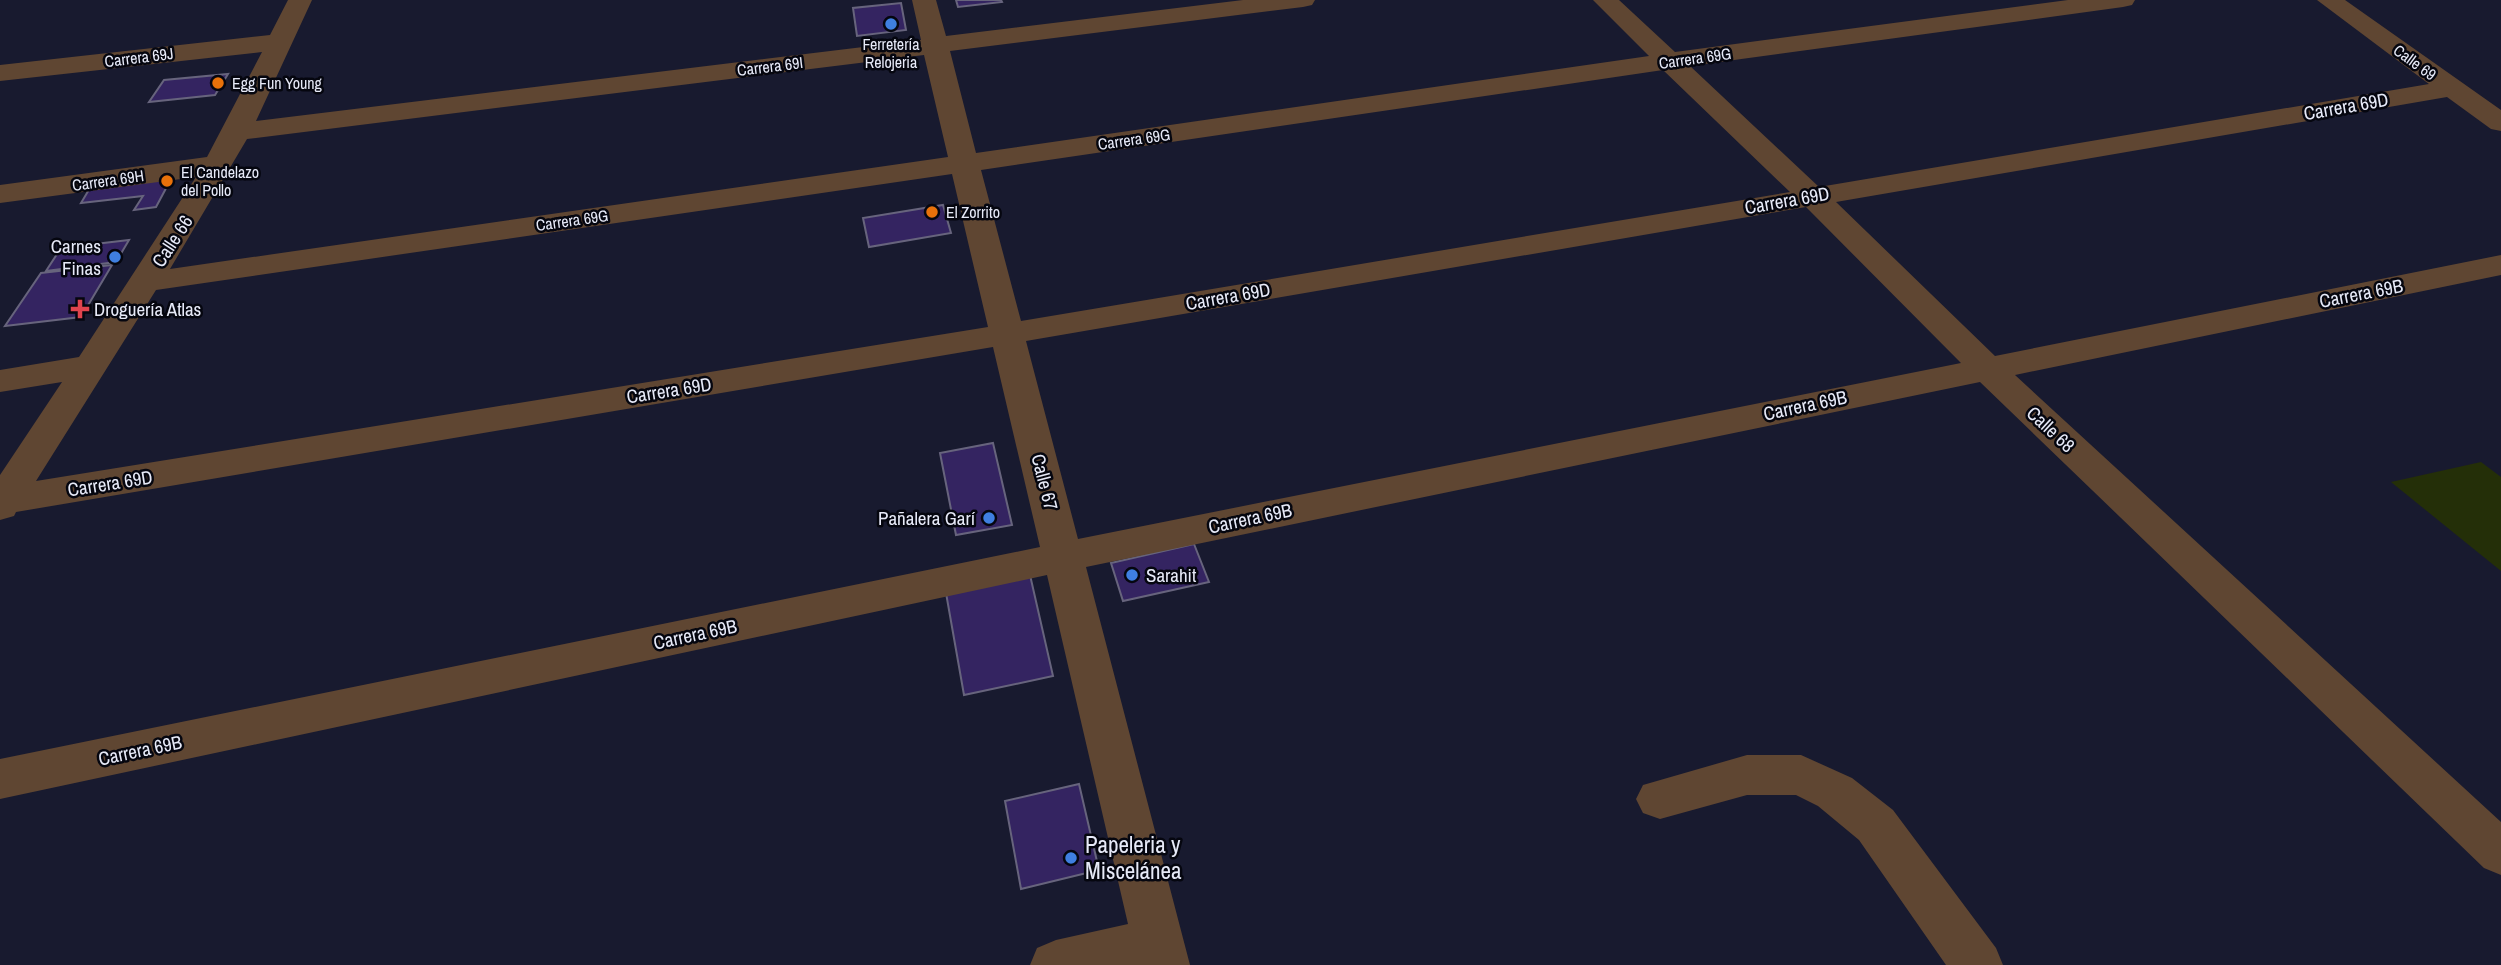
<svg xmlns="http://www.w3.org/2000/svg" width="2501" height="965" viewBox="0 0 2501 965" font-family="'Archivo Narrow',sans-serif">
	<rect width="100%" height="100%" fill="#181a2f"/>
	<!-- green -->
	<path fill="#242f08" d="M 2481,462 L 2501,477 L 2501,571 L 2391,482 Z"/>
	<!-- building -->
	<path fill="#342461" stroke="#67647d" stroke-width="2" d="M 956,0 L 1001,0 L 1002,2 L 958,7 Z
		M 901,3 L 906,30 L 857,36 L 853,8 Z
		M 228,74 L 215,95 L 149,102 L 164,80 Z
		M 171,179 L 156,207 L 134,210 L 143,196 L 81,203 L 90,188 Z
		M 943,205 L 951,233 L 869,247 L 863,218 Z
		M 129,240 L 116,262 L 46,271 L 61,248 Z
		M 112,265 L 81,317 L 5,326 L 41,273 Z
		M 993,443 L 1012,525 L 956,535 L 940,453 Z
		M 1194,544 L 1209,582 L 1123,601 L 1111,563 Z
		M 1030,575 L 1053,676 L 964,695 L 946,593 Z
		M 1079,784 L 1099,870 L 1021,889 L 1005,801 Z"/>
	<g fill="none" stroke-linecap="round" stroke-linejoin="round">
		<!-- minor -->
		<path fill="#5f4632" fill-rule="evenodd" d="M 288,0 L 312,0 L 256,121 L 921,40 L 912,0 L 936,0 L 946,36 L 1243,0 L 1315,0 L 1312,5 L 1303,7 L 950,51 L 976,153 L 1649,56 L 1593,0 L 1619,0 L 1675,52 L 2068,0 L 2135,0 L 2132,5 L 2123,7 L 1690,66 L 1819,187 L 2429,84 L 2317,0 L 2345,0 L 2501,110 L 2501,131 L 2491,129 L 2447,97 L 1836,202 L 1995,356 L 2501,255 L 2501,275 L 2015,375 L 2501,822 L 2501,875 L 2484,868 L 1980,382 L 1086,567 L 1190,965 L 1030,965 L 1037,948 L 1056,940 L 1128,924 L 1047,575 L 0,799 L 0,759 L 1040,547 L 993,347 L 16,512 L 14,516 L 0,520 L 0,475 L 62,382 L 0,392 L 0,370 L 79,357 L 196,177 L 0,203 L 0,185 L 207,157 L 262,52 L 0,81 L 0,65 L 270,35 ZM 924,55 L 948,157 L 170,269 L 247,139 ZM 1663,70 L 1790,192 L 1021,321 L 981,170 ZM 952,174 L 988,327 L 36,481 L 156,290 ZM 1806,207 L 1961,363 L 1078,539 L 1026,341 Z
			M 1747,755 L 1801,755 L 1852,778 L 1893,810 L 1996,948 L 2003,965 L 1946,965 L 1859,840 L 1818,806 L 1796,795 L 1747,795 L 1660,819 L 1643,813 L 1636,799 L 1643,785 Z"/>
	</g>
	<!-- markers -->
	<g fill="#3f7fe0" stroke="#05060f" stroke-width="2.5">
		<circle cx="891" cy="24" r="7"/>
		<circle cx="115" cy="257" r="7"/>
		<circle cx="989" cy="518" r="7"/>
		<circle cx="1132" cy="575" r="7"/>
		<circle cx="1071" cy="858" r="7"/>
	</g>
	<g fill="#e8710a" stroke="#05060f" stroke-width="2.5">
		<circle cx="218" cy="83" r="7"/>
		<circle cx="167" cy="181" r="7"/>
		<circle cx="932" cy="212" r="7"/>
	</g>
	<path fill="#e0444e" stroke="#05060f" stroke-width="2.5" d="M76.5 298.5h7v7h7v7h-7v7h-7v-7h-7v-7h7z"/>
	<g text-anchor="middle" stroke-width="5" stroke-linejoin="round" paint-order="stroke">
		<!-- far-poi labels -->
		<g font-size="16" fill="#e7eaf8" stroke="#05060f" text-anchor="start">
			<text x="891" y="50" text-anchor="middle">Ferretería<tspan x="891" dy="18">Relojeria</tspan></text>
			<text x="232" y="89">Egg Fun Young</text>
			<text x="181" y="178">El Candelazo<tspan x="181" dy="18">del Pollo</tspan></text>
			<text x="946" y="218">El Zorrito</text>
		</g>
		<!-- far-street labels -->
		<g font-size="16" fill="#e7eaf8" stroke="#05060f">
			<text transform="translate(139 57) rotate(-7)" y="6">Carrera 69J</text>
			<text transform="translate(1695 58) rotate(-8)" y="6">Carrera 69G</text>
			<text transform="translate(2415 62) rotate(36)" y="6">Calle 69</text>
			<text transform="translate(770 66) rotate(-7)" y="6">Carrera 69I</text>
			<text transform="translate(1134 139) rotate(-8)" y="6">Carrera 69G</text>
			<text transform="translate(108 180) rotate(-8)" y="6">Carrera 69H</text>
			<text transform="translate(572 220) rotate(-8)" y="6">Carrera 69G</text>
		</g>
		<!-- street labels -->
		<g font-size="19" fill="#e7eaf8" stroke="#05060f">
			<text transform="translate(2346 106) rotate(-10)" y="7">Carrera 69D</text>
			<text transform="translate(1787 200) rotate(-10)" y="7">Carrera 69D</text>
			<text transform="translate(172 241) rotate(-57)" y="7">Calle 66</text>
			<text transform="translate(2361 293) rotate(-11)" y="7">Carrera 69B</text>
			<text transform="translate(1228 296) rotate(-10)" y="7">Carrera 69D</text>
			<text transform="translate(669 390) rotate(-9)" y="7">Carrera 69D</text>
			<text transform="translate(1805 405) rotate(-12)" y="7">Carrera 69B</text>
			<text transform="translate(2051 429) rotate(43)" y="7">Calle 68</text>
			<text transform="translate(1045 482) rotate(76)" y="7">Calle 67</text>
			<text transform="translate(110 483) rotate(-9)" y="7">Carrera 69D</text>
			<text transform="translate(1250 518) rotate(-12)" y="7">Carrera 69B</text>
			<text transform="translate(695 634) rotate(-12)" y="7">Carrera 69B</text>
			<text transform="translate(140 750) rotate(-12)" y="7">Carrera 69B</text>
		</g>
		<!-- poi labels -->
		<g font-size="19" fill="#e7eaf8" stroke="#05060f" text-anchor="end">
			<text x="101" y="253">Carnes<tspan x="101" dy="22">Finas</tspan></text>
			<text x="94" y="316" text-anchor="start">Droguería Atlas</text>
			<text x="975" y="525">Pañalera Garí</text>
			<text x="1146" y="582" text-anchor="start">Sarahit</text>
		</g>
		<!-- near-poi labels -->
		<g font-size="23" fill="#e7eaf8" stroke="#05060f" text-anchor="start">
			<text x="1085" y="853">Papeleria y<tspan x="1085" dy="26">Miscelánea</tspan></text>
		</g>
	</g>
</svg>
